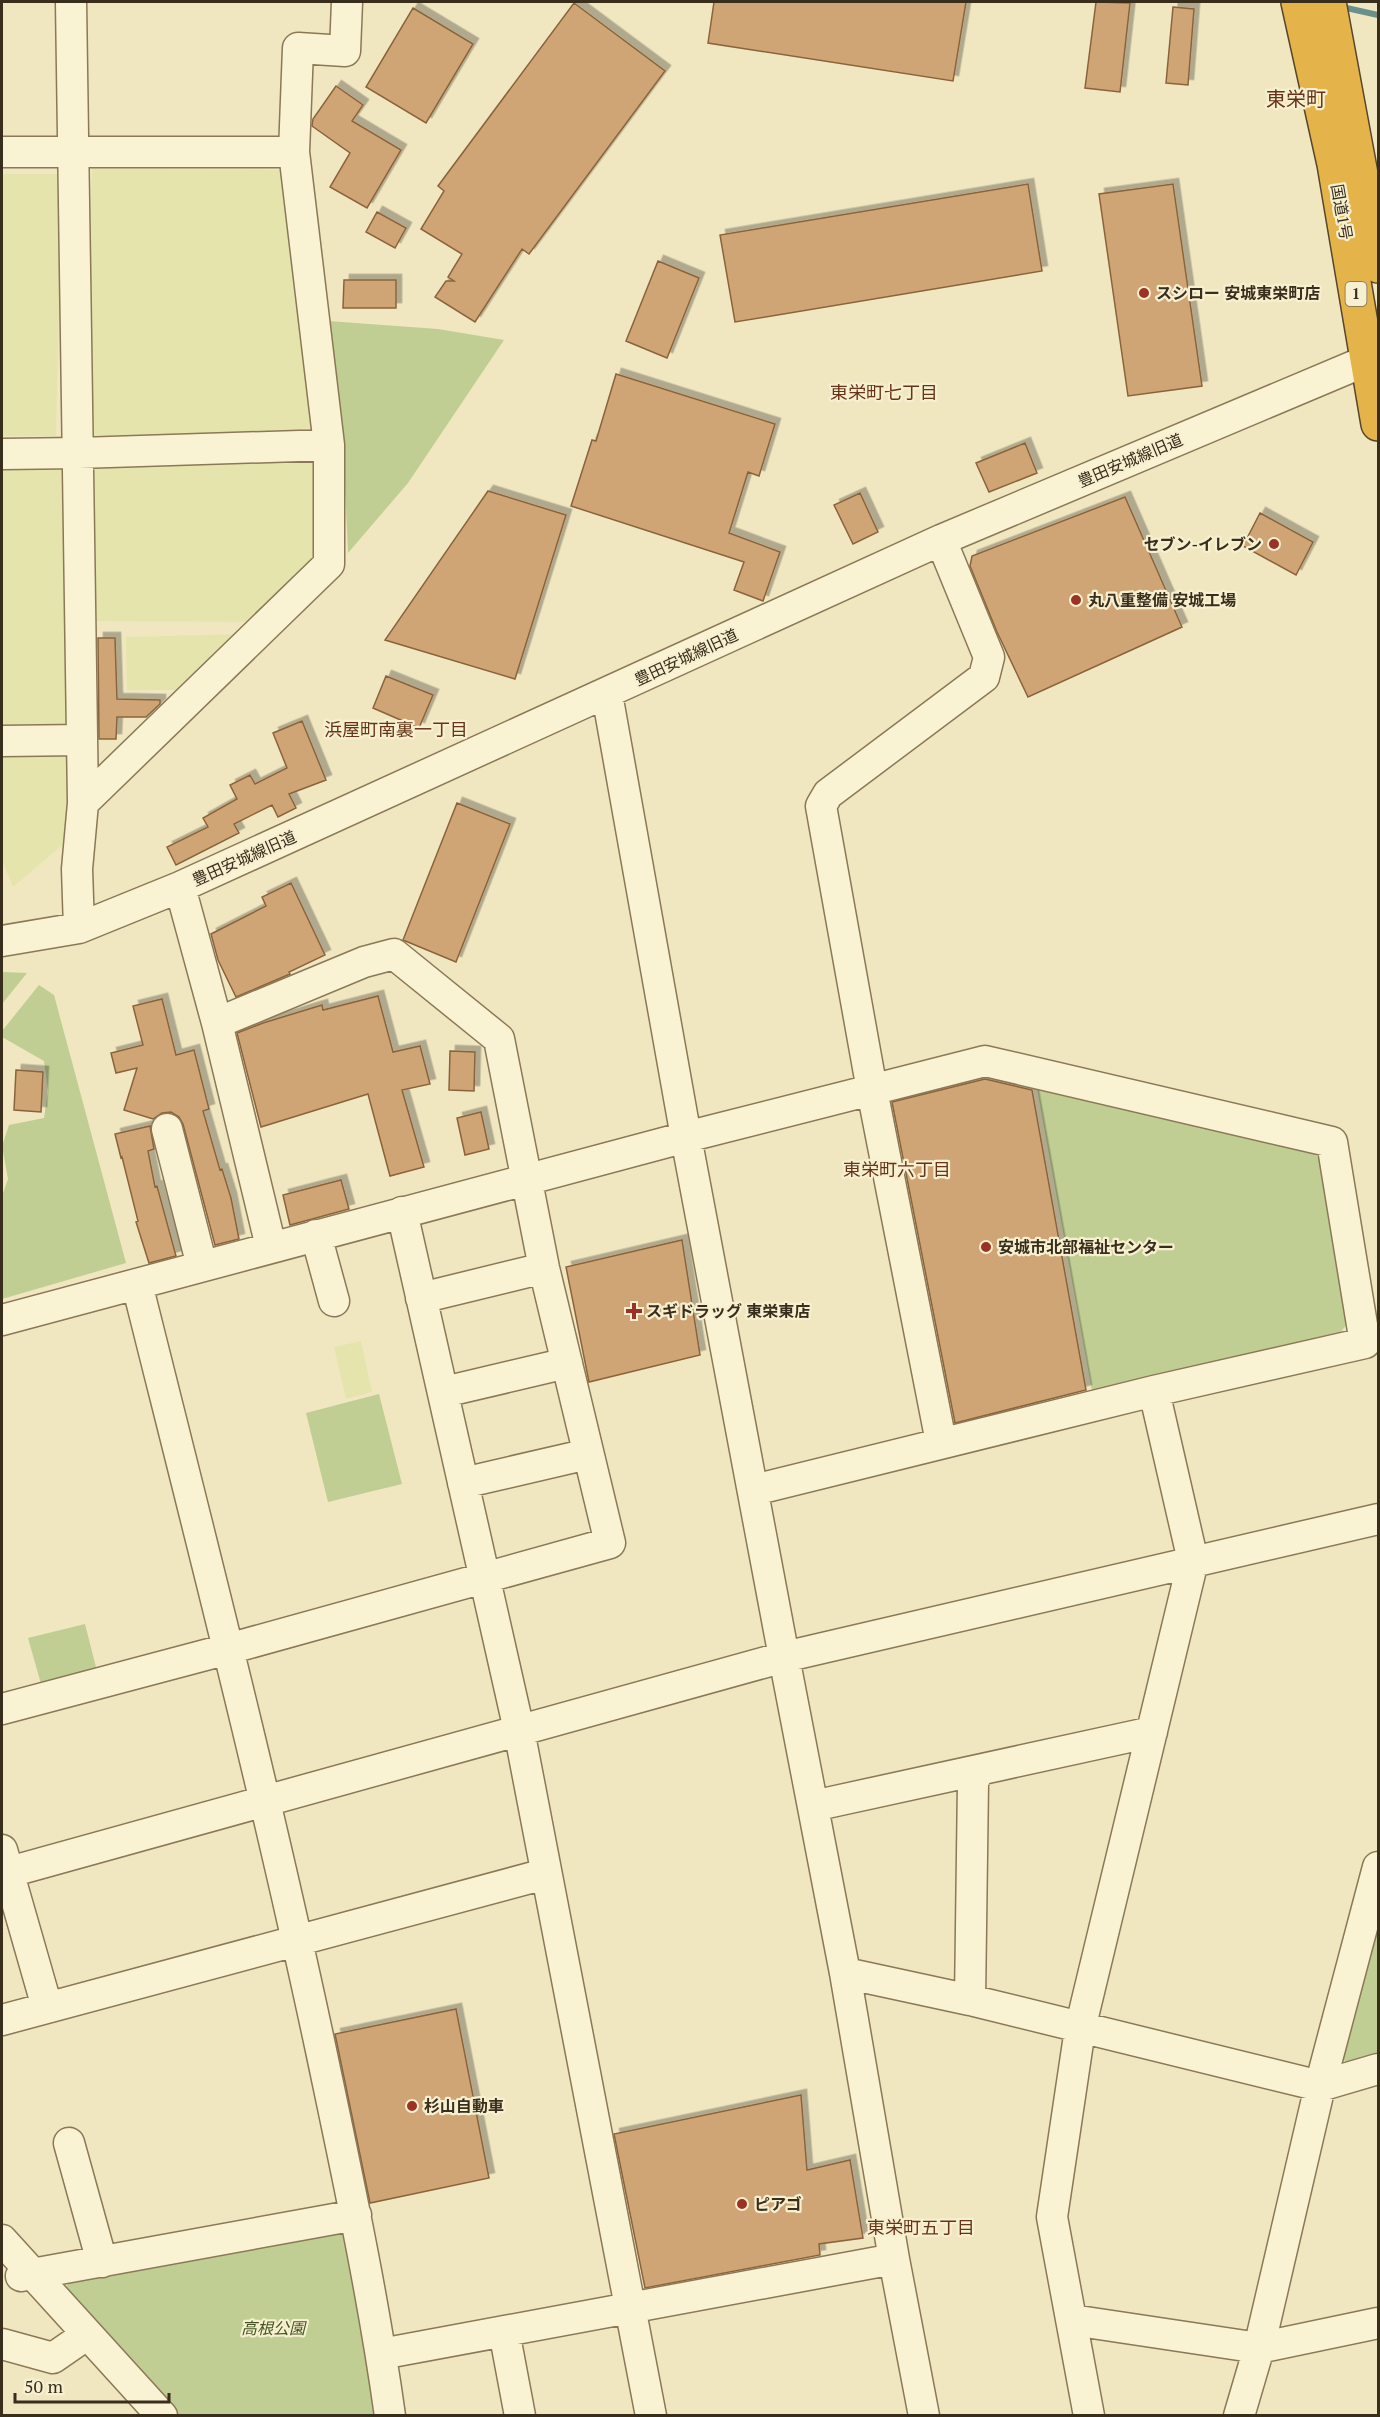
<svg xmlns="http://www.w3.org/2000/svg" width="1380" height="2417" viewBox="0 0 1380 2417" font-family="'PT Serif','Noto Sans JP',serif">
	<defs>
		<filter id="shadow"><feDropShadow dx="5.5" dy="-5.5" stdDeviation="0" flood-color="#0004"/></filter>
	</defs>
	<rect width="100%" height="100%" fill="#f0e7c0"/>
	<!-- farmland -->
	<path fill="#e6e4ad" d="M 92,169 L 281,170 L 317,437 L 93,435 L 86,328 Z
		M 2,174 L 62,174 L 56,436 L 2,436 Z
		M 315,460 L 316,554 L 255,622 L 95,621 L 93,465 Z
		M 2,468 L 67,468 L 65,728 L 2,728 Z
		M 248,634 L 187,690 L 127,690 L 126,637 Z
		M 3,752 L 73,757 L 68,840 L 13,887 L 3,863 Z
		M 361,1341 L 372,1392 L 346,1399 L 334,1347 Z"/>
	<!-- green -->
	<path fill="#c0ce93" d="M 328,321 L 438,329 L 504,340 L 408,483 L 348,553 L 343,440 Z
		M 2,972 L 27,973 L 2,1004 Z
		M 39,985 L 54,995 L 126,1263 L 2,1299 L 2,1196 L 8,1179 L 2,1146 L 9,1125 L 44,1118 L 48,1091 L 44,1061 L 2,1037 L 2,1031 Z
		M 1036,1083 L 1312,1150 L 1319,1159 L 1347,1324 L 1340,1333 L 1092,1391 Z
		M 379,1394 L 402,1484 L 328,1502 L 306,1413 Z
		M 85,1624 L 100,1683 L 45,1698 L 28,1638 Z
		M 1378,1897 L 1378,2058 L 1350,2066 L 1338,2054 Z
		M 335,2227 L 347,2234 L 381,2415 L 177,2415 L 64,2292 L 71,2276 Z"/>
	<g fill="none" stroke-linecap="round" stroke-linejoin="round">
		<!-- stream -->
		<path stroke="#6a908b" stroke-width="6" d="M 1342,7 L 1378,15"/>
	</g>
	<!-- building -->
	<path fill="#d0a574" stroke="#8a643c" stroke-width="1.5" filter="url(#shadow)" d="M 714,2 L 966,2 L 953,81 L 708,43 Z
		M 1096,2 L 1130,3 L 1120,92 L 1085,88 Z
		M 574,3 L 665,71 L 529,254 L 522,249 L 475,322 L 435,297 L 446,281 L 454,281 L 448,277 L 462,254 L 421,229 L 444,191 L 438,186 Z
		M 1173,7 L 1194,9 L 1188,85 L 1166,83 Z
		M 413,8 L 473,44 L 426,123 L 366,87 Z
		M 336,86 L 363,105 L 352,121 L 401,150 L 367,208 L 330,187 L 350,153 L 312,126 L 313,119 Z
		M 1028,184 L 1042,271 L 735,322 L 720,235 Z
		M 1173,184 L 1202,386 L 1128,396 L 1099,194 Z
		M 377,212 L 406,228 L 395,248 L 366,232 Z
		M 658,261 L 699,278 L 667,358 L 626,341 Z
		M 344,280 L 396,280 L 396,308 L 343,308 Z
		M 616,374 L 775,424 L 759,476 L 748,472 L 729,533 L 780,552 L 763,601 L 734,590 L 744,562 L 571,506 L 592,440 L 596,441 Z
		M 1025,443 L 1037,473 L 989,492 L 976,463 Z
		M 488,491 L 566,515 L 515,679 L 385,640 Z
		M 860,493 L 878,532 L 853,544 L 834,505 Z
		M 1125,497 L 1182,627 L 1028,697 L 997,632 L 970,566 L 972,556 Z
		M 1260,513 L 1313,542 L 1296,575 L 1243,546 Z
		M 98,638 L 115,638 L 117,699 L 160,700 L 160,704 L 146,717 L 117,717 L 116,739 L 99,739 Z
		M 386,676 L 433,695 L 419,728 L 373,708 Z
		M 302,721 L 326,780 L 289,794 L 296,808 L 278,817 L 272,805 L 234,824 L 239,833 L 176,865 L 167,847 L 208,827 L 203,818 L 237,799 L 230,785 L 250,775 L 255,784 L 287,768 L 273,733 Z
		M 457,803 L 510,824 L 456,962 L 403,940 Z
		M 291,883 L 325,955 L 289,972 L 290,974 L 236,997 L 218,960 L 211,934 L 266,906 L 262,897 Z
		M 378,996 L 393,1052 L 420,1046 L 430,1084 L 402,1090 L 424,1167 L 390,1176 L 368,1094 L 261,1127 L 237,1033 L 263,1023 L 322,1005 L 323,1010 Z
		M 162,999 L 176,1055 L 194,1050 L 209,1109 L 203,1111 L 220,1170 L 222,1169 L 231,1198 L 239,1239 L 215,1245 L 183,1124 L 179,1117 L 171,1112 L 162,1113 L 153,1119 L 124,1110 L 137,1068 L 116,1073 L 111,1053 L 143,1045 L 133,1006 Z
		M 450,1051 L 475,1052 L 474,1091 L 449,1090 Z
		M 16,1070 L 43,1072 L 41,1112 L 14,1110 Z
		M 985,1079 L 1032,1090 L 1086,1390 L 955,1423 L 892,1102 Z
		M 481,1112 L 489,1149 L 465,1155 L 457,1118 Z
		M 150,1126 L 154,1149 L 148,1151 L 155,1187 L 157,1186 L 176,1256 L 149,1263 L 136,1222 L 138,1221 L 122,1157 L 121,1158 L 115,1134 Z
		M 341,1180 L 349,1209 L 290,1225 L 283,1195 Z
		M 682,1240 L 700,1355 L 589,1382 L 566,1267 Z
		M 456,2009 L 489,2178 L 370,2203 L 335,2034 Z
		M 801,2095 L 807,2170 L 850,2160 L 863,2238 L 819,2244 L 820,2255 L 645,2288 L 614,2134 Z"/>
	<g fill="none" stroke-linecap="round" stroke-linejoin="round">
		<defs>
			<path id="minor" d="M 71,2 L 83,803 L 77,869 L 79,928
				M 2,152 L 294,152
				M 2,454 L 79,453 L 329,445
				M 607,694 L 686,1137 L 784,1657 L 845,1973 L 894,2259 L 924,2416
				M 2,741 L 82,740
				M 83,803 L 329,564 L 329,445 L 294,152 L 298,48 L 345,51 L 347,2
				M 180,887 L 217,1023 L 271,1247
				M 2,941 L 79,928 L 180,887 L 941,540 L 1368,360
				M 167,1129 L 202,1266
				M 402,1212 L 519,1730 L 651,2416
				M 316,1235 L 334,1301
				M 137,1284 C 201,1540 267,1796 322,2055 C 347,2174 373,2294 390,2416
				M 421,1298 L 544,1268
				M 2,1320 L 686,1137 L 985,1061 L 1332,1142 L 1365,1343 L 1154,1391 L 754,1490
				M 444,1392 L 567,1363
				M 941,1442 L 872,1090 L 821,806 L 828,794 L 984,677 L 989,657 L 941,540
				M 463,1483 L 588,1454
				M 2,1709 L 228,1649 L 610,1543 L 544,1268 L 499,1039 L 394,954 L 364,962 L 217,1023
				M 813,1806 L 1152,1732
				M 2,1850 L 47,2007
				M 2,1874 L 784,1657 L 1378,1519
				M 845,1973 L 970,2000 L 1320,2086 L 1378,2069
				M 970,2000 L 973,1782 L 979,1770
				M 2,2020 L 545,1874
				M 69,2143 L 102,2262
				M 2,2240 L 162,2416
				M 21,2276 L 356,2215
				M 1072,2320 L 1259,2348 L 1378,2323
				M 504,2331 L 520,2416
				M 2,2344 L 53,2358 L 79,2340
				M 381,2354 L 894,2259
				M 1089,2416 L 1052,2217 L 1080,2029 L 1193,1561 L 1154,1391
				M 1239,2416 L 1259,2348 L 1320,2086 L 1378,1867"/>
			<path id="highway" d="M 1298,2 L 1334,164 L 1378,424
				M 1329,2 L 1378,266"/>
		</defs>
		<!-- minor casing -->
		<use href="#minor" stroke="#8a7857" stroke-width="33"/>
		<!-- highway casing -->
		<use href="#highway" stroke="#57452c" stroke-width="36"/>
		<!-- minor -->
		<use href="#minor" stroke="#faf3d3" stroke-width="30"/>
		<!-- highway -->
		<use href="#highway" stroke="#e4b44b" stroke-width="33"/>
	</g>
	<!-- markers -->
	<g fill="#9c3224" stroke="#f7f0d0" stroke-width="2">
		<circle cx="1144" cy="293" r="6"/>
		<circle cx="1274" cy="544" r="6"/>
		<circle cx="1076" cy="600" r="6"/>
		<circle cx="986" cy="1247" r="6"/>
		<path d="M631 1302h6v6h6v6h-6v6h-6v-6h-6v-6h6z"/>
		<circle cx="412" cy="2106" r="6"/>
		<circle cx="742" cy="2204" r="6"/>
	</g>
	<g text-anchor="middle" stroke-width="4.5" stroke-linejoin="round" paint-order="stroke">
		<!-- shield labels -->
		<rect fill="#f7f0d0" stroke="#726852" stroke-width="1.5" x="1345.5" y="282" width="21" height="24" rx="4.5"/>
		<g font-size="15" font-weight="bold" fill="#392d1c">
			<text x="1356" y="299">1</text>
		</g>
		<!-- street labels -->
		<g font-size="16" fill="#392d1c" stroke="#f7f0d0">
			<text transform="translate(1342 212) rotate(80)" y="6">国道1号</text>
			<text transform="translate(1130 460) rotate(-23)" y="6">豊田安城線旧道</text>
			<text transform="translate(686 657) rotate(-25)" y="6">豊田安城線旧道</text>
			<text transform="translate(244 858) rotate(-24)" y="6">豊田安城線旧道</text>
		</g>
		<!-- poi labels -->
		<g font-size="16" font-weight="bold" fill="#392d1c" stroke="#f7f0d0" text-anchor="start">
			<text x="1156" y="299">スシロー 安城東栄町店</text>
			<text x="1262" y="550" text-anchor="end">セブン-イレブン</text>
			<text x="1088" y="606">丸八重整備 安城工場</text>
			<text x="998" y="1253">安城市北部福祉センター</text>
			<text x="646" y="1317">スギドラッグ 東栄東店</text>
			<text x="424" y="2112">杉山自動車</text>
			<text x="754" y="2210">ピアゴ</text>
		</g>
		<!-- park labels -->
		<g font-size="16" font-style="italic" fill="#435622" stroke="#f7f0d0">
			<text x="273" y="2334">高根公園</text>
		</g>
		<!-- neighbourhood labels -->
		<g font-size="18" fill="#673319" stroke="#f7f0d0">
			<text x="884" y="399">東栄町七丁目</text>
			<text x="396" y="736">浜屋町南裏一丁目</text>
			<text x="897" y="1176">東栄町六丁目</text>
			<text x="921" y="2234">東栄町五丁目</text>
		</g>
		<!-- quarter labels -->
		<g font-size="20" fill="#673319" stroke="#f7f0d0">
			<text x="1296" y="106">東栄町</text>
		</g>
	</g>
	<!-- border -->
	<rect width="1380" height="2417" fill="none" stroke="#392d1c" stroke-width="6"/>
	<!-- scale -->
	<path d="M15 2393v9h154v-9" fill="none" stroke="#392d1c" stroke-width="3"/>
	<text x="24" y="2393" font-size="18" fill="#392d1c" stroke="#f7f0d0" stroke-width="4.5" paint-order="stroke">50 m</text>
</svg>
